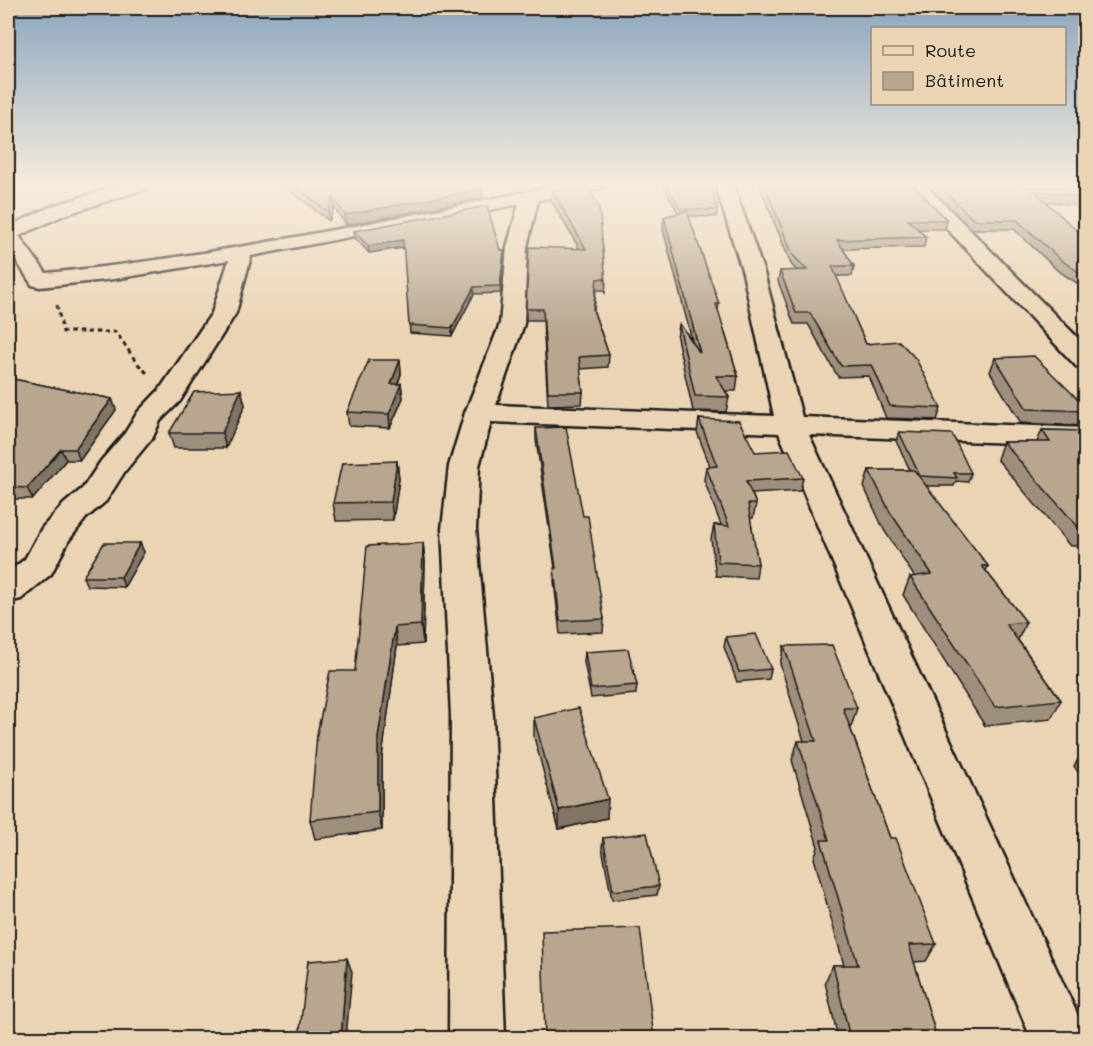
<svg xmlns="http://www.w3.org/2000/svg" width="1093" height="1046" viewBox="0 0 1093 1046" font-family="Mali,sans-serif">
	<rect width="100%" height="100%" fill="#ebd4b4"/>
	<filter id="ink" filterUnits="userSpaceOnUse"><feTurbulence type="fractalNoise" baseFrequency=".0167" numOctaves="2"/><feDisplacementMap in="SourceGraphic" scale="12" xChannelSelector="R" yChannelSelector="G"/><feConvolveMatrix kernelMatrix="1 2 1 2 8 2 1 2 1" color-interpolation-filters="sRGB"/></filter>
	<g filter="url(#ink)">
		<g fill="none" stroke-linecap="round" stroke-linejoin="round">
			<defs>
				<path id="minor" d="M 123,184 L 150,184 L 147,188 L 64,215 L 19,236 L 46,273 C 221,257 394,217 567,184 L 604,184 L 601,188 L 595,189 L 538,200 L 527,247 L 524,324 L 496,405 L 774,416 L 743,273 L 715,184 L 733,184 L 764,273 L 802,417 L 1086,428 L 1086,446 L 809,435 L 1079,1018 L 1086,1038 L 1031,1038 L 779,433 L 491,422 L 479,466 L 476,529 L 493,716 L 505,1038 L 449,1038 L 451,716 L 442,529 L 449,466 L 465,413 L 500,324 L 507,247 L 519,204 L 251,256 L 236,313 L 180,401 L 160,421 L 153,437 L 125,471 L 106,501 L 86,518 L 69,540 L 51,574 L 21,599 L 8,602 L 8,572 L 25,559 L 42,528 L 64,504 L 83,488 L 101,461 L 125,433 L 138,412 L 160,389 L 212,313 L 229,260 L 114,279 L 40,287 L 32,285 L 8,248 L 8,227 L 50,207 Z
					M 905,184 L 924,184 L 1074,334 L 1086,347 L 1086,370 L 1077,367 Z"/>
			</defs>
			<!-- minor casing -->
			<use href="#minor" stroke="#1c1c1c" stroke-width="5"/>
			<!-- path -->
			<path stroke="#1c1c1c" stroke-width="3" stroke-dasharray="4.5 4" stroke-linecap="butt" d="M 57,305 L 63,332 L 116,332 L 137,363 L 148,374"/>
			<!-- minor -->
			<use href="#minor" fill="#ebd4b4" fill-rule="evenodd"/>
		</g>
		<!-- wall -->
		<path fill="#9e8f7b" stroke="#1c1c1c" stroke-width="1.5" d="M 280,184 L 481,184 L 483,198 L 346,225 L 334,207 L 329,221 L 286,187 Z
			M 662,184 L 711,184 L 717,210 L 716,217 L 688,216 L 719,304 L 718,310 L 738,376 L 736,391 L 725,391 L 729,397 L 726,412 L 693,411 L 677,338 L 679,325 L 692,340 L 663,229 L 664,217 L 678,213 Z
			M 761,184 L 912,184 L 947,220 L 945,229 L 918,229 L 926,237 L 924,247 L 843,249 L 854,266 L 852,276 L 836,276 L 866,344 L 941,408 L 937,420 L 886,418 L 869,376 L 838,377 L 808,324 L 794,324 L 778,281 L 780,271 L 797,271 L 791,264 L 761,189 Z
			M 938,185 L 1086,188 L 1086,207 L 1045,201 L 1086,239 L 1086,289 L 1057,270 L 1014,229 L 971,229 L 936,193 Z
			M 552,190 L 606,282 L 605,293 L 603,290 L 596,290 L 594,312 L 609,355 L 608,367 L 580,369 L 583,392 L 582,404 L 548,405 L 543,320 L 526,320 L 526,309 L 579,248 L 551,200 Z
			M 354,231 L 504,250 L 501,293 L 474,294 L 452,336 L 410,333 L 404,248 L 369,253 L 355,238 Z
			M 995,358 L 1086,407 L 1086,422 L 1084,426 L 1021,423 L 990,372 Z
			M 400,360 L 401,374 L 398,384 L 401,384 L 403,398 L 390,428 L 349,426 L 347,412 Z
			M 8,378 L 112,399 L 116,410 L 80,460 L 66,460 L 33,499 L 8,499 Z
			M 241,390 L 245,405 L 226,448 L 174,448 L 169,433 Z
			M 699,419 L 755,452 L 803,478 L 800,491 L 752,494 L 756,504 L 753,518 L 750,518 L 758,564 L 756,578 L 716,576 L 711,539 L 714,525 L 721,525 L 704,480 L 706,467 L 710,466 L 697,432 Z
			M 536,428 L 583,516 L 604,619 L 603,632 L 560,634 L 554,581 L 555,568 L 536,440 Z
			M 1042,430 L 1086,431 L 1086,545 L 1070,546 L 997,459 L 1003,442 L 1037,442 Z
			M 899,432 L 971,473 L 968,482 L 956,481 L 954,486 L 926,486 L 988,566 L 986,571 L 1026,622 L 1018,640 L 1061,700 L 1051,719 L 985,726 L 903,595 L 910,577 L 914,576 L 884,530 L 864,487 L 869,470 L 910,470 L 896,441 Z
			M 397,461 L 399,479 L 393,520 L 336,521 L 333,503 Z
			M 140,543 L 144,552 L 124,587 L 87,586 L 83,577 Z
			M 423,543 L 425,561 L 423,644 L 397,646 L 382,757 L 382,830 L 315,839 L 310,820 L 355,671 Z
			M 726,637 L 771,669 L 769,679 L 737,682 L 724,647 Z
			M 784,646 L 857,708 L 851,727 L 850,727 L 890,838 L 936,944 L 926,961 L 914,962 L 937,1038 L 838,1038 L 825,982 L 833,965 L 844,965 L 814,858 L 818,847 L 792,760 L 798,741 L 804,741 L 780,664 Z
			M 585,652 L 637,685 L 636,694 L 591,698 L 584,662 Z
			M 534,718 L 607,818 L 559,829 L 534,737 Z
			M 1086,747 L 1086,784 L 1074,766 Z
			M 603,838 L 659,886 L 657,895 L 612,900 L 602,848 Z"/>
		<!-- shaded-wall -->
		<path fill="#817464" stroke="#1c1c1c" stroke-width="1.5" d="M 543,184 L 559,184 L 543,186 Z
			M 483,189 L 483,198 L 346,225 L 345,215 Z
			M 333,197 L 334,207 L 329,221 L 328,212 Z
			M 403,240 L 404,247 L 369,253 L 368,246 Z
			M 504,250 L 504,257 L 501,293 L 500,286 Z
			M 474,287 L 474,294 L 452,336 L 452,328 Z
			M 400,360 L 401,374 L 393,397 L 391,384 Z
			M 401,384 L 403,398 L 390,428 L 389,414 Z
			M 241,390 L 245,405 L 226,448 L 222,433 Z
			M 112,399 L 116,410 L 80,460 L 75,449 Z
			M 61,449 L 66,460 L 33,499 L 27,488 Z
			M 397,461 L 399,479 L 393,520 L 391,502 Z
			M 140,543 L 144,552 L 124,587 L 121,577 Z
			M 423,543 L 425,561 L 423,644 L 421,625 Z
			M 395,627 L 397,646 L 382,757 L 382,830 L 378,812 L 378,738 Z
			M 608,799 L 607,818 L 559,829 L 559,810 Z
			M 347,958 L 352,972 L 346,1038 L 341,1038 Z"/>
		<!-- building -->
		<path fill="#b8a68f" stroke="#1c1c1c" stroke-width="1.5" d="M 293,184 L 481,184 L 483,189 L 345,215 L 333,197 L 328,212 Z
			M 584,184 L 599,206 L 606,282 L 604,278 L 597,279 L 593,310 L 609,355 L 579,357 L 583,392 L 548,392 L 543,309 L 526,309 L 529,247 L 586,249 L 552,190 Z
			M 666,184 L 711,184 L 717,210 L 680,209 Z
			M 764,184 L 912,184 L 947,220 L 908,220 L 926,237 L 837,240 L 854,266 L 832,266 L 866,344 L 899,341 L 916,359 L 941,408 L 890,406 L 872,365 L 841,366 L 810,313 L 796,313 L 780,271 L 807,270 L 793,255 Z
			M 938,185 L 1086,188 L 1086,198 L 1033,190 L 1086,239 L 1086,277 L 1061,260 L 1017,220 L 974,220 Z
			M 487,206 L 500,250 L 504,250 L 500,286 L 474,287 L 452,328 L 409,325 L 403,240 L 368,246 L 354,231 Z
			M 687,211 L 719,304 L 716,304 L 738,376 L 716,376 L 729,397 L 695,396 L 679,325 L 680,324 L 700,353 L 664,217 Z
			M 1034,356 L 1086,407 L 1086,411 L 1027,409 L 995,358 Z
			M 369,360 L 400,360 L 391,384 L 401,384 L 389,414 L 347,412 Z
			M 8,378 L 112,399 L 75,449 L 61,449 L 27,488 L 8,487 Z
			M 241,390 L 222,433 L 169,433 L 194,392 Z
			M 699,419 L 739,421 L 755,452 L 789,450 L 803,478 L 746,481 L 756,504 L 748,504 L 758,564 L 718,562 L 714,525 L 729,526 L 706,467 L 717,466 Z
			M 566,427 L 583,516 L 588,516 L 604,619 L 560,621 L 554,568 L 556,568 L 536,428 Z
			M 1042,430 L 1086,431 L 1086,528 L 1079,528 L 1003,442 L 1050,442 Z
			M 899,432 L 952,434 L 971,473 L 954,473 L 957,478 L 920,476 Z
			M 397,461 L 391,502 L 333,503 L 342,463 Z
			M 869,470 L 914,470 L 988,566 L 982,566 L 1026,622 L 1006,624 L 1061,700 L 995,707 L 910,577 L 932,574 L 890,512 Z
			M 104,543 L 140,543 L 121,577 L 83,577 Z
			M 423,543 L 421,625 L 395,627 L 378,738 L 378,812 L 310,820 L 317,734 L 330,671 L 355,671 L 367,546 Z
			M 756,634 L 771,669 L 739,672 L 726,637 Z
			M 832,645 L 857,708 L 843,708 L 890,838 L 896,838 L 936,944 L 909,945 L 937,1038 L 850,1038 L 833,965 L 858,965 L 821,840 L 829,840 L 798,741 L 816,741 L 784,646 Z
			M 628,649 L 637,685 L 591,689 L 585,652 Z
			M 579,708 L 608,799 L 559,810 L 534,718 Z
			M 647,833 L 659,886 L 613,891 L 603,838 Z
			M 640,928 L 654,1038 L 545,1038 L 542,931 Z
			M 347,958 L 341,1038 L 299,1038 L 308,961 Z"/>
	</g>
	<!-- sky -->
	<linearGradient id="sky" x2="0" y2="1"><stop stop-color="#8ba6be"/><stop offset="0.56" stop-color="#f6ecdd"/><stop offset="1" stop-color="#f6ecdd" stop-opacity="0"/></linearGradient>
	<rect width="1093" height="331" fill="url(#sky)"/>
	<!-- margin -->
	<rect width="1093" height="1046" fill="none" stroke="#ebd4b4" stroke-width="30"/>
	<rect x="15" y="15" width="1063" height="1016" fill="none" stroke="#1c1c1c" stroke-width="2" filter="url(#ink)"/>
	<!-- legend -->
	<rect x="871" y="27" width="195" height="78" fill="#ebd4b4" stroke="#988a77" stroke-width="1.5"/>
	<rect x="883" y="46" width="30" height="9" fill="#ebd4b4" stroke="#988a77" stroke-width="1.5"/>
	<text x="925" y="57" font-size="18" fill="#1c1c1c">Route</text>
	<rect x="883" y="72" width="30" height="18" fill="#b8a68f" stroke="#988a77" stroke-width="1.5"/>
	<text x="925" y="87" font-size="18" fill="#1c1c1c">Bâtiment</text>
</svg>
